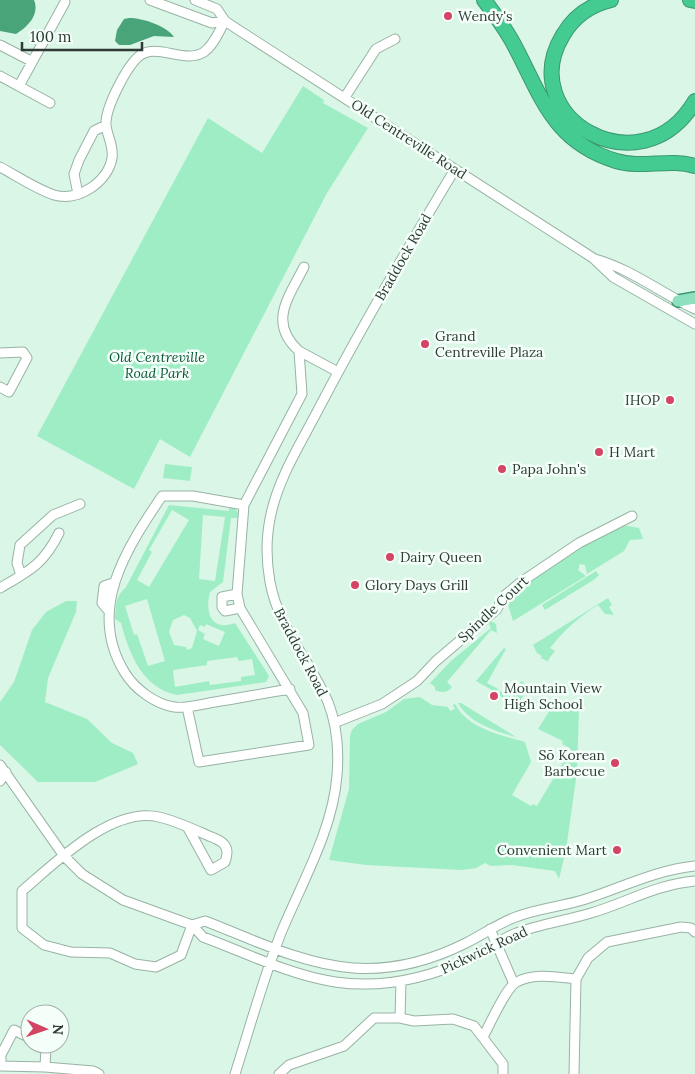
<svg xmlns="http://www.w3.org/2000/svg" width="695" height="1074" viewBox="0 0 695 1074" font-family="Lora,serif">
	<rect width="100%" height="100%" fill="#daf6e7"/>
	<!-- green -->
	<path fill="#9eedc5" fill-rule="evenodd" d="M 303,86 L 324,100 L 323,103 L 368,128 L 327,193 L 190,457 L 160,439 L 134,489 L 37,436 L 208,118 L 262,153 Z
		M 165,464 L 192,467 L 190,481 L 163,478 Z
		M 169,505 L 229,511 L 229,507 L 234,507 L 238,513 L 237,518 L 231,518 L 223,582 L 210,592 C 205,611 210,632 235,623 L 269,676 L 266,682 L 177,695 C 142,688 129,653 121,623 L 115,619 C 116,605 115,597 126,587 ZM 172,510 L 189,520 L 149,587 L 137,580 L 152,552 L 149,550 ZM 203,515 L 225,517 L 215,581 L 199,579 ZM 147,599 L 165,661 L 148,666 L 137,634 L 134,635 L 125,606 ZM 184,615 L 190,618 L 197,631 L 192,648 L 187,650 L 186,647 L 174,645 L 169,632 L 173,620 ZM 206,624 L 225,632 L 219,646 L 203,639 L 205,634 L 198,630 L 200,625 L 205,627 ZM 237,657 L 239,661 L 252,659 L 255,675 L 241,677 L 241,681 L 210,685 L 209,681 L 175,687 L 173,670 L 207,665 L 207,661 Z
		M 621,525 L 639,528 L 643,539 L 630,540 L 624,551 L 587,574 L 585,565 L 580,564 L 578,570 L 586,576 L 513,621 L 508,605 L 502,605 L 518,589 L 570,553 Z
		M 596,571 L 599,575 L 595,579 L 545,610 L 542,605 Z
		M 608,598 L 612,605 L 609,607 L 614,615 L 605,614 L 598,605 C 579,617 564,630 550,648 L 555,651 L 548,660 L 549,662 L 541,658 L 542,656 L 537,653 L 533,645 Z
		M 66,601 L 77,601 L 76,612 L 48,678 L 45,702 L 87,719 L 112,743 L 133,753 L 138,764 L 95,782 L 38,782 L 0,745 L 0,702 L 14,682 L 32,630 L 46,612 Z
		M 491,621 L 496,624 L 497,633 L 491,630 L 447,682 L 452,687 C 448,693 441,693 435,690 L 435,687 L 430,683 L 451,661 L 491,628 L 488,623 Z
		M 504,648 L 506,649 L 487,683 L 498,689 L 495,692 L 476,681 Z
		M 521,681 L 529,686 L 517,706 L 500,696 L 500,691 L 512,697 Z
		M 420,697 L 432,705 L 448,707 L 450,711 L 455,709 L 453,705 L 455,704 C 468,729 504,736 525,742 L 531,762 L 512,795 L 531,806 L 533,804 L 537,806 L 571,749 L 562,744 L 563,741 L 538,729 L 550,710 L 579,709 L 577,772 L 566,850 L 559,879 L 555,871 L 512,865 L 491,866 L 485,863 L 476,868 L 462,870 L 366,865 L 329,860 L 349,789 L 350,736 L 352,730 L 358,724 L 386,712 L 404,699 Z
		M 458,703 L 461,703 L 516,737 C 495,731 469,723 458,703 Z"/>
	<!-- water -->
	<path fill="#49a47a" d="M 0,0 L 34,0 C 40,14 28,27 16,34 L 0,31 Z
		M 129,18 C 143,18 167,26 174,37 L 154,36 L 130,45 L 119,45 L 115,41 L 117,30 L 124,19 Z"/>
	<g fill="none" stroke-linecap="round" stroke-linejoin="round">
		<defs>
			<path id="minor" d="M 150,0 L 212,23 L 225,21
				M 195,0 L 217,9 L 225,21 L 237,29 L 593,258 L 613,277 L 695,324
				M 0,45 L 31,61
				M 0,76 L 50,103
				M 19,86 L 65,2
				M 345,97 L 376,49 L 395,39
				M 0,167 C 17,176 36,189 54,195 C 78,202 108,182 112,158 C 114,146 107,136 106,125 C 105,108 126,68 138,57 C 156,41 184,65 204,52 C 214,45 219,31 225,21
				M 78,194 L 74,174 L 79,160 L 94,131 L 106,125
				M 595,259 C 631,269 661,293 695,309
				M 299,351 C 268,323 288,298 304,267
				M 0,353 L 23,352 L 27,358 L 9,392 L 0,387
				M 244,505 L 193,496 L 162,496 C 126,549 86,610 125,673 C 135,689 155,704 174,707 C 187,709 202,704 215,702 C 240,698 265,693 290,689
				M 21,575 L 17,563 L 20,545 L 53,515 L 80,504
				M 0,588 C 29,571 44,564 59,533
				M 237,594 L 222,597 L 222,607 L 225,611 L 240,608
				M 108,610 L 102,603 L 104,586 L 113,583
				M 187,707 L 199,762 L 309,745 L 303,713 L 240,608 L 237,594 L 244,505 L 302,394 L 299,351 L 338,372
				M 334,723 L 382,704 L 417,681 L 436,661 L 497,609 L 504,596 L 521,582 L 579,543 L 632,516
				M 0,765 L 64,856 L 82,874 L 123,900 L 192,925 L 203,937 C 246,953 290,975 335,982 C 383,989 429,978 471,958 C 486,951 499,940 514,934 C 539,924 565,921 591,913 C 629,902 653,885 695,881
				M 0,781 L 6,772
				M 188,828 L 211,870 L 225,862 C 231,846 223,841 209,836 C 193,829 176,821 159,817 C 112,806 55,863 22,891 L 22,928 L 44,945 L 71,952 L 110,953 L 135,964 L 156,967 L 181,955 L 192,925
				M 192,925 L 205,921 C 252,939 301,964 353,968 C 393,971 430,961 466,943 C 482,935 496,925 513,918 C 537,908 562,907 586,899 C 623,887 656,870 695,866
				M 490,929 L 514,984
				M 400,1018 L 401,981
				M 483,1037 C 489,1026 505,990 515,983 C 532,972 557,977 576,979
				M 30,1038 L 14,1030 L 1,1055 L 1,1066 L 45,1067 L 46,1046 L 42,1044
				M 45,1067 L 93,1071 L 99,1074
				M 235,1074 C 250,1027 263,979 281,933 C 302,882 333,830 337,775 C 339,751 337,725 328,702 C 310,661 278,627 270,582 C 266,560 266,536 271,514 C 279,477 301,443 318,410 C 361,328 407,249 455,169
				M 279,1074 L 289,1065 L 344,1046 L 374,1018 L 400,1018 L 414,1021 L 453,1019 L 474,1026 L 503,1064 L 503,1074
				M 574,1074 L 576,979 L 588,958 L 607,942 L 681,927 L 691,928 L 695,932"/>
			<path id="major" d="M 678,301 L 695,298"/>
			<path id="highway" d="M 484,0 C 494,13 504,27 512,41 C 541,94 551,141 616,161 C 642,169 669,158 695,166
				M 611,0 C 590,5 574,16 563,35 C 513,117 641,192 695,101
				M 690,0 L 695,1"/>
		</defs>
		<!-- minor casing -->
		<use href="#minor" stroke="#98b3a4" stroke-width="11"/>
		<!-- major casing -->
		<use href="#major" stroke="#3c9871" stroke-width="14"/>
		<!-- highway casing -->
		<use href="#highway" stroke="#3c9871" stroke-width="16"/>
		<!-- minor -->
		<use href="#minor" stroke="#fff" stroke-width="9"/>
		<!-- major -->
		<use href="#major" stroke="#8ee0be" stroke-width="11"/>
		<!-- highway -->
		<use href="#highway" stroke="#43cb92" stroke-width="14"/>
	</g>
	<!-- markers -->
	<g fill="#d44464" stroke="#f4fff9" stroke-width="2">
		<circle cx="448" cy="16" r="5"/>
		<circle cx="425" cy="344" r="5"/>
		<circle cx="670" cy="400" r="5"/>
		<circle cx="599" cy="452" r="5"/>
		<circle cx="502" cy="469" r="5"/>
		<circle cx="390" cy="557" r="5"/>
		<circle cx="355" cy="585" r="5"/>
		<circle cx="494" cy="696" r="5"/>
		<circle cx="615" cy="763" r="5"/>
		<circle cx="617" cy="850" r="5"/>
	</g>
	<g text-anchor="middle" stroke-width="5" stroke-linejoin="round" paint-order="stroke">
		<!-- poi labels -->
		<g font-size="14" fill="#2f3a34" stroke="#f4fff9" text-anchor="start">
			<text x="458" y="21">Wendy's</text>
			<text x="435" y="341">Grand<tspan x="435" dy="16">Centreville Plaza</tspan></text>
			<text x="660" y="405" text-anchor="end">IHOP</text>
			<text x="609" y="457">H Mart</text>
			<text x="512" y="474">Papa John's</text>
			<text x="400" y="562">Dairy Queen</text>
			<text x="365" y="590">Glory Days Grill</text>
			<text x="504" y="693">Mountain View<tspan x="504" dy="16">High School</tspan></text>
			<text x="605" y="760" text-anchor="end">Sō Korean<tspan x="605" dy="16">Barbecue</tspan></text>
			<text x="607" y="855" text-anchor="end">Convenient Mart</text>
		</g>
		<!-- street labels -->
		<g font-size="14" fill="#2f3a34" stroke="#f4fff9">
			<text transform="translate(409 139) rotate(33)" y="5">Old Centreville Road</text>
			<text transform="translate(403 257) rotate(-60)" y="5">Braddock Road</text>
			<text transform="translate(493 609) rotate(-43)" y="5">Spindle Court</text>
			<text transform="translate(301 652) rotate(62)" y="5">Braddock Road</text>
			<text transform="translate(484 950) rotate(-25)" y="5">Pickwick Road</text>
		</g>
		<!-- park labels -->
		<g font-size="14" font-style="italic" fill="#0e563a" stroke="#f4fff9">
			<text x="157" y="362">Old Centreville<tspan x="157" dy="16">Road Park</tspan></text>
		</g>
	</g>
	<!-- north arrow -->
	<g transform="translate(45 1029) rotate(92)"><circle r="24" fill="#f4fff9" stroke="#a5b0aa"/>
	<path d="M0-4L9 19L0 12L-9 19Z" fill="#d44464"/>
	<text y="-8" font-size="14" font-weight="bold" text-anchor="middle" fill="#2f3a34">N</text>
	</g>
	<!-- scale -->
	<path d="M22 42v8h120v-8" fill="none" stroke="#2f3a34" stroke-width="2.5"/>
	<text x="30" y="42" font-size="15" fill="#2f3a34" stroke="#f4fff9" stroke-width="4" paint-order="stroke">100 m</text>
</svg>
